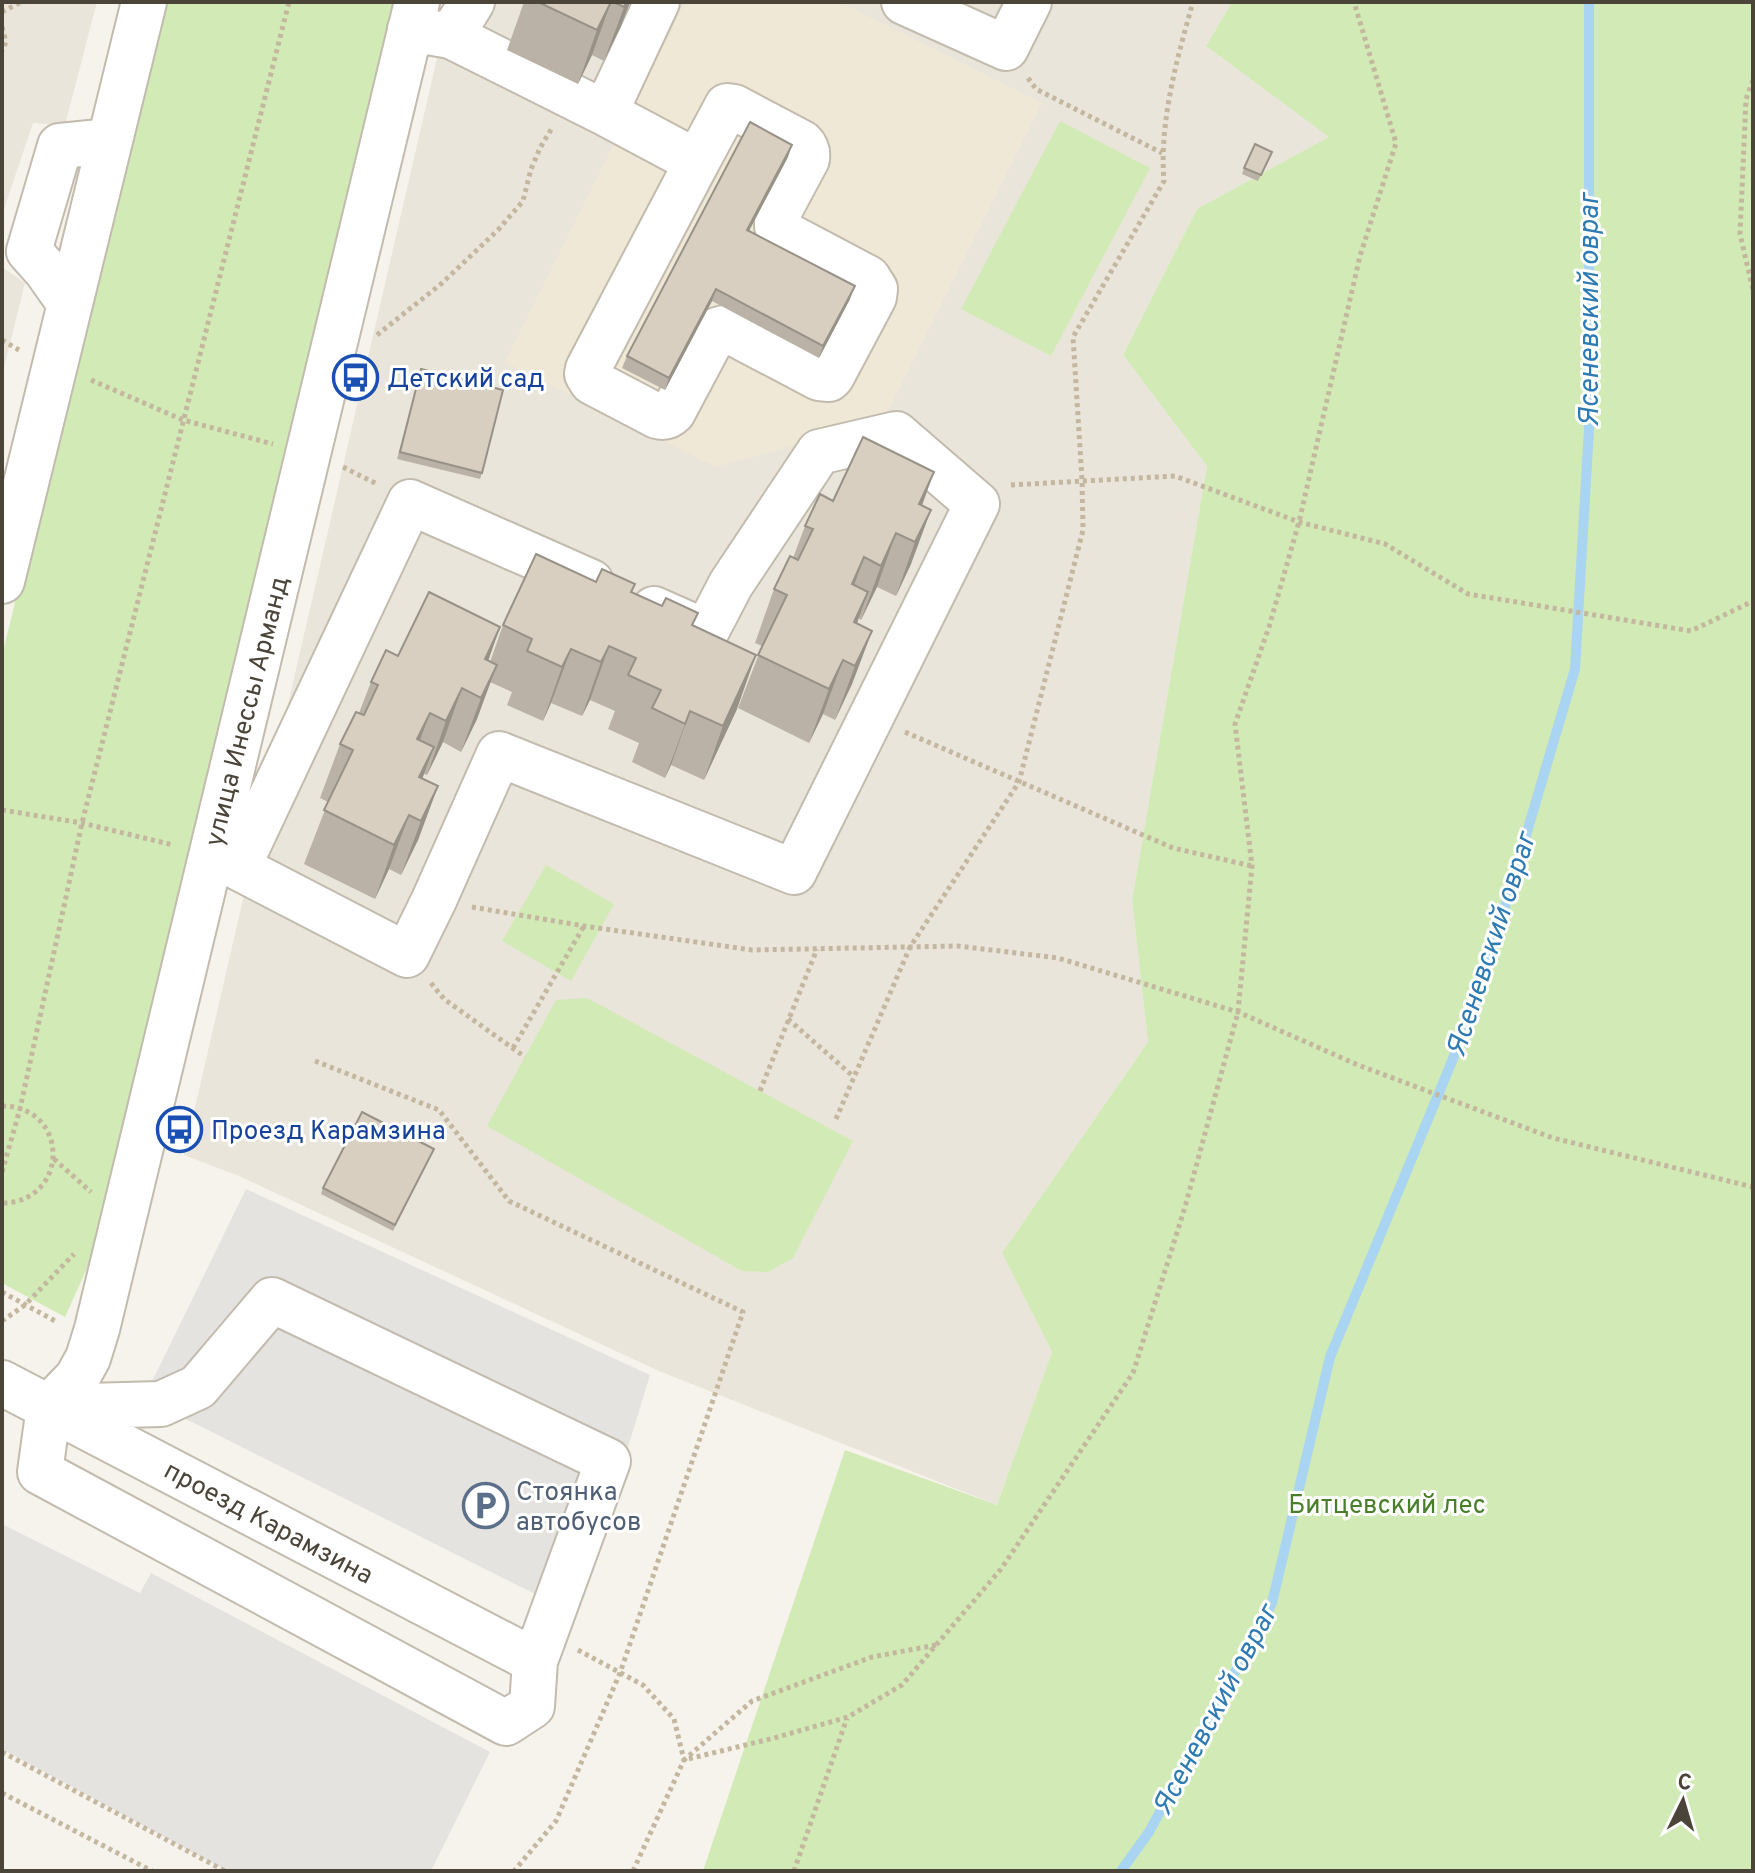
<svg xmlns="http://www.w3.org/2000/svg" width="1755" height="1873" viewBox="0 0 1755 1873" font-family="Overpass,sans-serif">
	<rect width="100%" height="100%" fill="#f6f3ec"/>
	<!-- residential -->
	<path fill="#eae5da" d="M 2,2 L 97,2 L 65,125 L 33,123 L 2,215 Z
		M 450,2 L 1232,2 L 1206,46 L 1330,137 L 1197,209 L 1123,355 L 1207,466 L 1132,900 L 1148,1042 L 1002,1253 L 1052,1352 L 997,1505 L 659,1371 L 239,1176 L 184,1155 Z
		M 2,267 L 25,283 L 2,376 Z"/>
	<!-- education -->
	<path fill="#efe8d6" d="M 685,2 L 839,2 L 1042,103 L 883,421 L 716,467 L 505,362 Z"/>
	<!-- green -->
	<path fill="#d2eab5" d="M 161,2 L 394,2 L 124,1121 L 98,1244 L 65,1317 L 2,1283 L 2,656 Z
		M 1232,2 L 1753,2 L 1753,1871 L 703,1871 L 845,1450 L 997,1505 L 1052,1352 L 1002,1253 L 1148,1042 L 1132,900 L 1207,466 L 1123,355 L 1197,209 L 1329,137 L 1206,46 Z
		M 1060,121 L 1150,168 L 1051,356 L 961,309 Z
		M 546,865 L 614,904 L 571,981 L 502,941 Z
		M 587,998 L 853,1141 L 793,1258 L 768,1272 L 742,1271 L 487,1126 L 556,1000 Z"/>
	<!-- parking -->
	<path fill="#e5e3e0" d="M 246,1189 L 650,1375 L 577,1615 L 144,1398 Z
		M 2,1524 L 140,1593 L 151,1573 L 490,1752 L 431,1871 L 227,1871 L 2,1749 Z"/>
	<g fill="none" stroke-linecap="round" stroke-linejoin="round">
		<!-- stream -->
		<path stroke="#a9d4f2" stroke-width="10" d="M 1121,1871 L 1149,1832 L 1272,1603 L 1330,1357 L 1478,998 L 1575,669 L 1589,429 L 1589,2"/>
		<defs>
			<path id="minor" d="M 904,2 L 1006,48 L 1029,2
				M 410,29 L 451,36 L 605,113 L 697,162 L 588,369 L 587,374 L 592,382 L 657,416 C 664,418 668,417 673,412 L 715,333 L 717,330 L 724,328 L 819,378 L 829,379 L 832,376 L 874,297 L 875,289 L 868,278 L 781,232 L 777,226 L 777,215 L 807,159 C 808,152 807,148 802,143 L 734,107 L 727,106 L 697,162
				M 451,36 L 472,2
				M 605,113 L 657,2
				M 70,304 L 46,270 L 29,251 L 60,146 L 110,141
				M 2,581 L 144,2
				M 212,854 L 407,955 L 434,900 L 499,754 L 794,872 L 977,504 L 896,434 L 819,452 L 731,584 L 706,632 L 654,609
				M 238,867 L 410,502 L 591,582
				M 272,1300 L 608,1461 L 535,1661 L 532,1706 L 506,1723 L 40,1472 L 49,1407 L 161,1404 L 198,1387 Z
				M 2,1383 L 535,1661
				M 49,1407 L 77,1378 L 88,1358 L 97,1329 L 417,2"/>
		</defs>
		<!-- minor casing -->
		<use href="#minor" stroke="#c2bbae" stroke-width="48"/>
		<!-- path -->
		<path stroke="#c4b79f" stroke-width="5" stroke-dasharray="4 4" stroke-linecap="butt" d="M 2,12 L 21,2
			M 2,27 L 6,42 L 2,51
			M 1028,78 L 1036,89 L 1162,153
			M 1753,80 L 1746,99 L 1740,234 L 1753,290
			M 377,335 L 441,284 L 498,230 L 523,201 L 531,169 L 540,148 L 552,128
			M 2,340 L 19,350
			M 91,380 L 183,420 L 273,444
			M 343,467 L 377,484
			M 1011,485 L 1175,476 L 1299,522 L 1385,544 L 1468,594 L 1691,631 L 1753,601
			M 905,732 L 1173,848 L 1252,866
			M 2,810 L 82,823 L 173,845
			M 472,907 L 584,926 L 752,950 L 958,946 L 1058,958 L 1238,1012 L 1358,1065 L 1553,1138 L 1753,1187
			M 431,983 L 444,999 L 525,1057
			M 788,1019 L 854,1077
			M 513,1048 L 584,926
			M 315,1061 L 439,1110 L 509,1201 L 743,1312 L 620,1673 L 556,1821 L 514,1871
			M 760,1091 L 817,949
			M 2,1106 C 70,1106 70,1202 2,1203
			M 836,1119 L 910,947 L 1019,782 L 1083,530 L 1082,480 L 1073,337 L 1164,181 C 1159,123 1177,58 1193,2
			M 54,1159 L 91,1192
			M 2,1172 L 20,1109 L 82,823 L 289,2
			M 2,1292 L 57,1322
			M 2,1321 L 25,1305 L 74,1254
			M 936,1645 L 872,1657 L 752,1701 L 684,1760 L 774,1738 L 848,1717 L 902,1685 L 1001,1569 L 1133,1373 L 1185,1207 L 1238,1012 L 1252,866 L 1235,724 L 1269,627 L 1299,522 L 1360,256 L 1396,143 L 1354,2
			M 578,1650 L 643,1685 L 674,1719 L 684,1760 L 633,1871
			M 2,1752 L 225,1871
			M 2,1793 L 152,1871
			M 794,1871 L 847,1718"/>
		<!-- minor -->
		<use href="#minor" stroke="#fff" stroke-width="44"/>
	</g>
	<!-- wall -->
	<path fill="#bab2a6" d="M 524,2 L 630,2 L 621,26 L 604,61 L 592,55 L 578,84 L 507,50 Z
		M 788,157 L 749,231 L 850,299 L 819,358 L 712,301 L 665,390 L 622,368 L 627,356 Z
		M 1269,158 L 1258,181 L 1242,174 L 1244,168 Z
		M 421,369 L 482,473 L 480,479 L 397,459 Z
		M 833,501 L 922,506 L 911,564 L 896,596 L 877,587 L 861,620 L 858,618 L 857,623 L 872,631 L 852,684 L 835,720 L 823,714 L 809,743 L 738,708 L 762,646 L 755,643 L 774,589 L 793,558 L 805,526 Z
		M 596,582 L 635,584 L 632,592 L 693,626 L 737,709 L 704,780 L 671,765 L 665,778 L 632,762 L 639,743 L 608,729 L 615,711 L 590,700 L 582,716 L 551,703 L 543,721 L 507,705 L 512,692 L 490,682 L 477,719 L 461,752 L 443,742 L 427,775 L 424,774 L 422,779 L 438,786 L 418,840 L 401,875 L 389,869 L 375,899 L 304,864 L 328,802 L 320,798 L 340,744 L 359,713 L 371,682 L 398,656 L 500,627 L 488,661 L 490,662 L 503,625 Z
		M 434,1149 L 393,1231 L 321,1194 L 323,1188 Z"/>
	<!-- shaded-wall -->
	<path fill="#979187" d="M 611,2 L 592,55 L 578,84 L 597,30 Z
		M 626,2 L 630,2 L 621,26 L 604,61 Z
		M 792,145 L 788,157 L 743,242 L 747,230 Z
		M 855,286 L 850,299 L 819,358 L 823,346 Z
		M 716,289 L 712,301 L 665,390 L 669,378 Z
		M 934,472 L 915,525 L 919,504 Z
		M 931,510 L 911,564 L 896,596 L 915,542 Z
		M 896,533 L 877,587 L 861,620 L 881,566 Z
		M 864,557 L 845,611 L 852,584 Z
		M 868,592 L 849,646 L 854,622 Z
		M 500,627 L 481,681 L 485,659 Z
		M 872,631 L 852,684 L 835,720 L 855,666 Z
		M 609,646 L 590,700 L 582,716 L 601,662 Z
		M 571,649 L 551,703 L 543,721 L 562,667 Z
		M 756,655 L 737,709 L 704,780 L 723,726 Z
		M 843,660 L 823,714 L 809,743 L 829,689 Z
		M 497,665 L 477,719 L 461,752 L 481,698 Z
		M 462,688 L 443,742 L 427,775 L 446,721 Z
		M 690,711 L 671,765 L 665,778 L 685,724 Z
		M 430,713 L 410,767 L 417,739 Z
		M 434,747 L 414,801 L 419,777 Z
		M 438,786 L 418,840 L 401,875 L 421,821 Z
		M 409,815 L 389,869 L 375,899 L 394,845 Z"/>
	<!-- building -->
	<path fill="#d8cfc1" stroke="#979187" stroke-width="2" d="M 538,2 L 611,2 L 597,30 Z
		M 613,2 L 626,2 L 624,7 Z
		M 750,122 L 792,145 L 747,230 L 855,286 L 823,346 L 716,289 L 669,378 L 627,356 Z
		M 1255,144 L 1272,152 L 1261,175 L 1244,168 Z
		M 421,369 L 503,390 L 482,473 L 400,452 Z
		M 863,437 L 934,472 L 919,504 L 931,510 L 915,542 L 896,533 L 881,566 L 864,557 L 852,584 L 868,592 L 854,622 L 872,631 L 855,666 L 843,660 L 829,689 L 758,655 L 787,595 L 774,589 L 790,556 L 798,560 L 813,529 L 805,526 L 820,494 L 833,501 Z
		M 536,554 L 596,582 L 602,569 L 635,584 L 631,592 L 662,606 L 666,598 L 698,613 L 692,625 L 756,655 L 723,726 L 690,711 L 685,724 L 652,708 L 661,690 L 628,675 L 636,658 L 609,646 L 601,662 L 571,649 L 562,667 L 527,651 L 532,639 L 503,625 Z
		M 429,592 L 500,627 L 485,659 L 497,665 L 481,698 L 462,688 L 446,721 L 430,713 L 417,739 L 434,747 L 419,777 L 438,786 L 421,821 L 409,815 L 394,845 L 324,810 L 353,750 L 340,744 L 356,712 L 364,715 L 378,685 L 371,682 L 386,650 L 398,656 Z
		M 362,1112 L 434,1149 L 395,1225 L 323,1188 Z"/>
	<!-- icons -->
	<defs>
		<symbol id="bus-ring" viewBox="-11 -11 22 22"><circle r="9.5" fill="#fff" stroke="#1a4fb4" stroke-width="1.5"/><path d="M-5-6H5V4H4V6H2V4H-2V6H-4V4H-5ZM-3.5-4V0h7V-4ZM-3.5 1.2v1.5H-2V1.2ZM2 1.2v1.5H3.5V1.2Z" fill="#1a4fb4"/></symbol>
		<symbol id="parking-ring" viewBox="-11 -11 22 22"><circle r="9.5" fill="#fff" stroke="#5c6f8a" stroke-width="1.5"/><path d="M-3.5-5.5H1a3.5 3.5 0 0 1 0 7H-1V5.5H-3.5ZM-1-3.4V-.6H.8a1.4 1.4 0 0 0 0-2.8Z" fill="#5c6f8a"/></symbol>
	</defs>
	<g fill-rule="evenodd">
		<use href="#bus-ring" x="330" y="352" width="51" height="51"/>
		<use href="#bus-ring" x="154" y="1104" width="51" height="51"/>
		<use href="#parking-ring" x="460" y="1480" width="51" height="51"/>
	</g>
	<g text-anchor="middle" stroke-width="6" stroke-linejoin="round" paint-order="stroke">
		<!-- transit labels -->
		<g font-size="26" fill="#164399" stroke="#fff" text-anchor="start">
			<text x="387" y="387">Детский сад</text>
			<text x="211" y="1139">Проезд Карамзина</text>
		</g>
		<!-- street labels -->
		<g font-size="26" fill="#4b4439" stroke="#fff">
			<text transform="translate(246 711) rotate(-76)" y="9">улица Инессы Арманд</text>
			<text transform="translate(269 1522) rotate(28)" y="9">проезд Карамзина</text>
		</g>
		<!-- service labels -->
		<g font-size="26" fill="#4e5e75" stroke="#fff" text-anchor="start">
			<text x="516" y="1500">Стоянка<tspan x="516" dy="30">автобусов</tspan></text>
		</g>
		<!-- park labels -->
		<g font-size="26" fill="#4a7f2a" stroke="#fff">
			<text x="1387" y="1513">Битцевский лес</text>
		</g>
		<!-- water labels -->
		<g font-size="28" font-style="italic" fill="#2e7ab2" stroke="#fff">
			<text transform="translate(1588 310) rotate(-90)" y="10">Ясеневский овраг</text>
			<text transform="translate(1490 944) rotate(-72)" y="10">Ясеневский овраг</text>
			<text transform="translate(1214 1709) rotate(-62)" y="10">Ясеневский овраг</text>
		</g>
	</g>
	<!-- border -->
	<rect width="1755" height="1873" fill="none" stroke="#4b4439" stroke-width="8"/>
	<!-- north arrow -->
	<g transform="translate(1683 1801) rotate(5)" stroke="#ffffff" stroke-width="6" paint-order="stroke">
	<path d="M0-6L14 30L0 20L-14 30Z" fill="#4b4439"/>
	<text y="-12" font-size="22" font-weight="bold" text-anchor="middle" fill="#4b4439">С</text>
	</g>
</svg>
